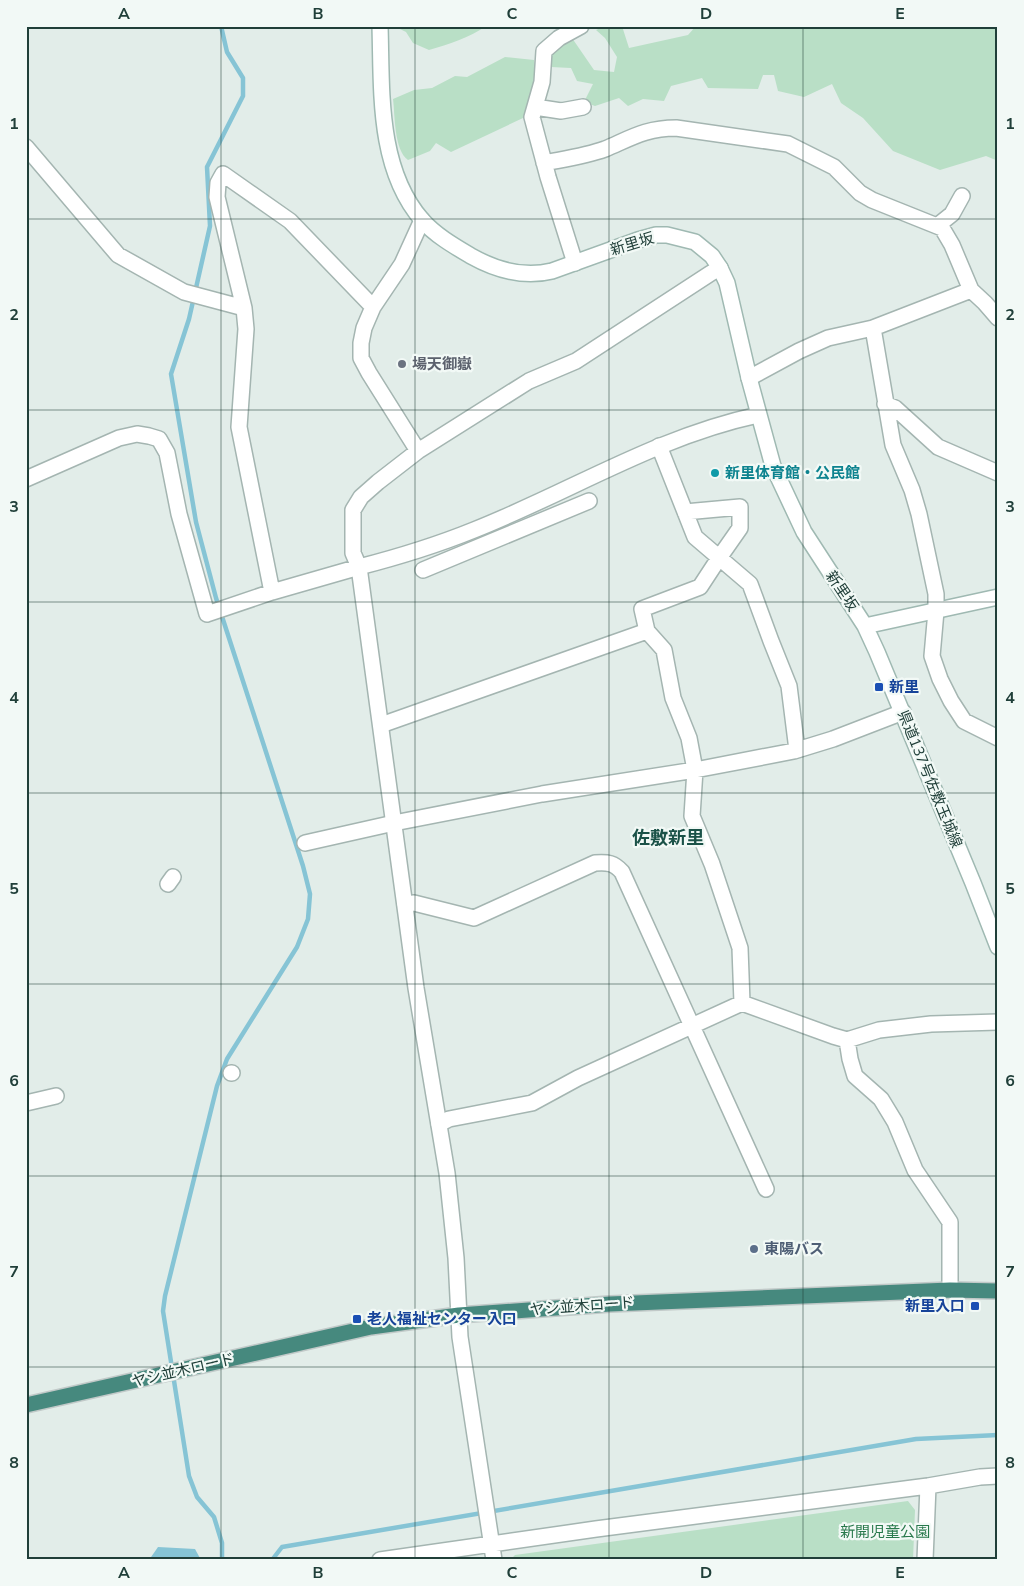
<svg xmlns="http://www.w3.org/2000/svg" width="1024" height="1586" viewBox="0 0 1024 1586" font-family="'Nunito Sans','Noto Sans JP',sans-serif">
	<rect width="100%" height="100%" fill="#e2ede9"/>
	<!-- green -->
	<path fill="#b9dfc6" d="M 394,26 L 486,26 C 469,38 449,44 429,50 L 413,43 L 406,32 Z
		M 605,26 L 622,26 L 629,48 L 688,35 L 696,26 L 998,26 L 998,161 L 986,156 L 940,170 L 893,151 L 863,118 L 841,103 L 832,84 L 804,97 L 778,91 L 774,75 L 763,75 L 758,89 L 708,88 L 702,78 L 671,86 L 664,101 L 643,99 L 628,106 L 619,98 L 595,106 L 584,102 L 593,84 L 577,81 L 571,68 L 551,67 L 549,56 L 559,46 L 572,38 L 594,70 L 614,72 L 617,57 L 605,38 L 596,30 Z
		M 505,57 L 534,60 C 539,83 531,97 523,118 L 451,152 L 436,143 L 430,151 L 408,160 C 394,150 395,115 393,99 L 414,90 L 432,88 L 455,76 L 467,77 Z
		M 908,1501 L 915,1510 L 913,1560 L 510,1560 L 515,1555 Z"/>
	<!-- water -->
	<path fill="#86c4d5" d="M 158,1547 L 195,1549 L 201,1560 L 149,1560 Z"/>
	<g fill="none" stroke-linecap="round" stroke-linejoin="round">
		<!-- stream -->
		<path stroke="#86c4d5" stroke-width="4.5" d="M 221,26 L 227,52 L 243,78 L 243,96 L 207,167 L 210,226 L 189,319 L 171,374 L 196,522 L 216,598 L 303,866 L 310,894 L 308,919 L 297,947 L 227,1059 L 217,1086 L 165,1296 L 163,1311 L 189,1476 L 197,1497 L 214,1517 L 222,1543 L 222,1560
			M 272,1560 L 282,1547 L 916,1439 L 998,1435"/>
		<defs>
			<path id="minor" d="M 535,107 L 561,111 L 583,107
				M 26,147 L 118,255 L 184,292 L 244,308
				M 544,163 C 564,159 586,156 605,149 C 631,138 646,128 676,128 L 788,144 L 834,167 L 860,193 L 872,200 L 942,228 L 952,245 L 971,290 L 985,303 L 998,318
				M 937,226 L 952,214 L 962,196
				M 575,263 L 548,177 L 532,117 L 542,82 L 544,51 L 559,38 L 581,26
				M 873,328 L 971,290
				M 749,378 L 799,351 L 828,338 L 873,328 L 893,445 L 912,490 L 919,514 L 936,594 L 936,611 L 932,656 L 940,679 L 951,701 L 964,721 L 998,738
				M 885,404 L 895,408 L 938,447 L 998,473
				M 659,446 L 695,537 L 750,584 L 771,641 L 789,686 L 797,750
				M 418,451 L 369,373 L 361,358 L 361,343 L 364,328 L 373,307 L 402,264 L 422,220
				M 26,479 L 119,438 L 137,434 L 149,436 L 159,439 L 167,453 L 179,514 L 207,614 L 272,592 L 359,567 L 353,553 L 353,510 L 361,497 L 378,482 L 418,451 L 529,381 L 576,361 L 711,273 L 720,268
				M 685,512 L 740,507 L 740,528 L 719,558 L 700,587 L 642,609 L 647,631 L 664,650 L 673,698 L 689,738 L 695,770 L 692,816 L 712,864 L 740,948 L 742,1003
				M 423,570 L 589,501
				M 272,592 L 239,427 L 246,329 L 244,308 L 217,197 L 218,183 L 223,174 L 290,221 L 373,307
				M 381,725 L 647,631
				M 305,843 L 394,823 L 542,794 L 695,770 L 794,751 L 833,739 L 903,712
				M 168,884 L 173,877
				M 405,904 L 414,903 L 474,918 L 595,863 C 608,862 614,863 622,872 L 766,1189
				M 847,1040 L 850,1059 L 855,1076 L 881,1099 L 895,1122 L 915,1170 L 950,1222 L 950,1290
				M 231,1073 L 232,1073
				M 26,1103 L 56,1096
				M 439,1124 L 449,1119 L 532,1103 L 578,1078 L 742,1003 L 833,1036 L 847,1040 L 879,1030 L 931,1024 L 998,1022"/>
			<path id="tertiary" d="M 380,1560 L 596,1529 L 928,1486 L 980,1477 L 998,1476
				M 494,1560 L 460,1337 L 456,1258 L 447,1173 L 416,988 L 359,567 C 398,557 437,545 474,530 C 570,492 656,437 758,415
				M 925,1560 L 928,1486"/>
			<path id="secondary" d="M 380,26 C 382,90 377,168 422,220 C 435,235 454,246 471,256 C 496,270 524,278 552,271 L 638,240 L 656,235 L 667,235 L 695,242 L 712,256 L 720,268 L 727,283 L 749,378 L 773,466 L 804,532 L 865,626 L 877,652 L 973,883 L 998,947
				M 865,626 L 998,597"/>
			<path id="trunk" d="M 26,1405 L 371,1327 L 459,1315 L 610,1304 L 950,1290 L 998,1291"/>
		</defs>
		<!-- minor casing -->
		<use href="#minor" stroke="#a4b5b1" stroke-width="18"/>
		<!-- tertiary casing -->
		<use href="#tertiary" stroke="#a4b5b1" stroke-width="18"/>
		<!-- secondary casing -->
		<use href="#secondary" stroke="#9fb9b2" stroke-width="18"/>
		<!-- trunk casing -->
		<use href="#trunk" stroke="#c1c9c8" stroke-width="18"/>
		<!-- minor -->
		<use href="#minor" stroke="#fff" stroke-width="15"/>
		<!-- tertiary -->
		<use href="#tertiary" stroke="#fff" stroke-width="15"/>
		<!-- secondary -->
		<use href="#secondary" stroke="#fff" stroke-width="15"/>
		<!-- trunk -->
		<use href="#trunk" stroke="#46897e" stroke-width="15"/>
	</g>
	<!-- grid -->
	<path fill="none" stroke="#203f39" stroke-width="1" stroke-opacity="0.55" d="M 221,26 L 221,1560M 415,26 L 415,1560M 609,26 L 609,1560M 803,26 L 803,1560M 26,219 L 998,219M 26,410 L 998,410M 26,602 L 998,602M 26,793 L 998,793M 26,984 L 998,984M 26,1176 L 998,1176M 26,1367 L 998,1367"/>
	<!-- markers -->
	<circle fill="#6b7280" stroke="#f2f9f6" stroke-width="2" cx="402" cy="364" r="5"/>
	<circle fill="#0f9aa8" stroke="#f2f9f6" stroke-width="2" cx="715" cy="473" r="5"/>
	<g fill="#1a4fb4" stroke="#f2f9f6" stroke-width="2">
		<rect x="874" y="682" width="10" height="10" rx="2.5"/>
		<rect x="970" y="1301" width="10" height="10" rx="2.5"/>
		<rect x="352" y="1314" width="10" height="10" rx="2.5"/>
	</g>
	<circle fill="#5c6f8a" stroke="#f2f9f6" stroke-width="2" cx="754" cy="1249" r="5"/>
	<g text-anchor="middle" stroke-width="4.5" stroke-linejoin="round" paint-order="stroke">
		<!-- street labels -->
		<g font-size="15" fill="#203f39" stroke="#f2f9f6">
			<text transform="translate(632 244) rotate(-17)" y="5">新里坂</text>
			<text transform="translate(842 591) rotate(56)" y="5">新里坂</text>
			<text transform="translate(930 779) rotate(68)" y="5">県道137号佐敷玉城線</text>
			<text transform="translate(582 1306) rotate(-4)" y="5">ヤシ並木ロード</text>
			<text transform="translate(183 1370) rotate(-13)" y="5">ヤシ並木ロード</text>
		</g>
		<!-- worship labels -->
		<g font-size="15" font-weight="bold" fill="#5b616d" stroke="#f2f9f6" text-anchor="start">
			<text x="412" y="369">場天御嶽</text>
		</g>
		<!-- culture labels -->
		<g font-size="15" font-weight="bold" fill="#0d838f" stroke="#f2f9f6" text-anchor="start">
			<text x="725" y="478">新里体育館・公民館</text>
		</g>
		<!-- transit labels -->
		<g font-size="15" font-weight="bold" fill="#164399" stroke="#f2f9f6" text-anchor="start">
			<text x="889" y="692">新里</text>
			<text x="965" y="1311" text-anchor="end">新里入口</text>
			<text x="367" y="1324">老人福祉センター入口</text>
		</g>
		<!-- service labels -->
		<g font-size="15" font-weight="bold" fill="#4e5e75" stroke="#f2f9f6" text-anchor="start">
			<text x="764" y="1254">東陽バス</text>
		</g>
		<!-- park labels -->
		<g font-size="15" fill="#28794c" stroke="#f2f9f6">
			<text x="885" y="1537">新開児童公園</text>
		</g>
		<!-- quarter labels -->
		<g font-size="18" font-weight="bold" fill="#1b5248" stroke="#f2f9f6">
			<text x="668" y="844">佐敷新里</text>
		</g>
	</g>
	<!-- border -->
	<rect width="1024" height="1586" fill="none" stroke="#f2f9f6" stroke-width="55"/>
	<rect x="28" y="28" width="968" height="1530" fill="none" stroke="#203f39" stroke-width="2"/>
	<g font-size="16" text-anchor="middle" font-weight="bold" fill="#203f39">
		<text x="124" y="19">A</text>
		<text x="318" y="19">B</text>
		<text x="512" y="19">C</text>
		<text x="706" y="19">D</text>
		<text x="900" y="19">E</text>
		<text x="14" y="129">1</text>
		<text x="1010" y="129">1</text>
		<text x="14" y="320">2</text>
		<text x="1010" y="320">2</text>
		<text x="14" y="512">3</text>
		<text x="1010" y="512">3</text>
		<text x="14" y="703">4</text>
		<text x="1010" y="703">4</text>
		<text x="14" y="894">5</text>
		<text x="1010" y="894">5</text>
		<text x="14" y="1086">6</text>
		<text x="1010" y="1086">6</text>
		<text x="14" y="1277">7</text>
		<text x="1010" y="1277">7</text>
		<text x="14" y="1468">8</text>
		<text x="1010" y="1468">8</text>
		<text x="124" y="1578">A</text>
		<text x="318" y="1578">B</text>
		<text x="512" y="1578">C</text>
		<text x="706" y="1578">D</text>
		<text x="900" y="1578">E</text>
	</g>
</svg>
